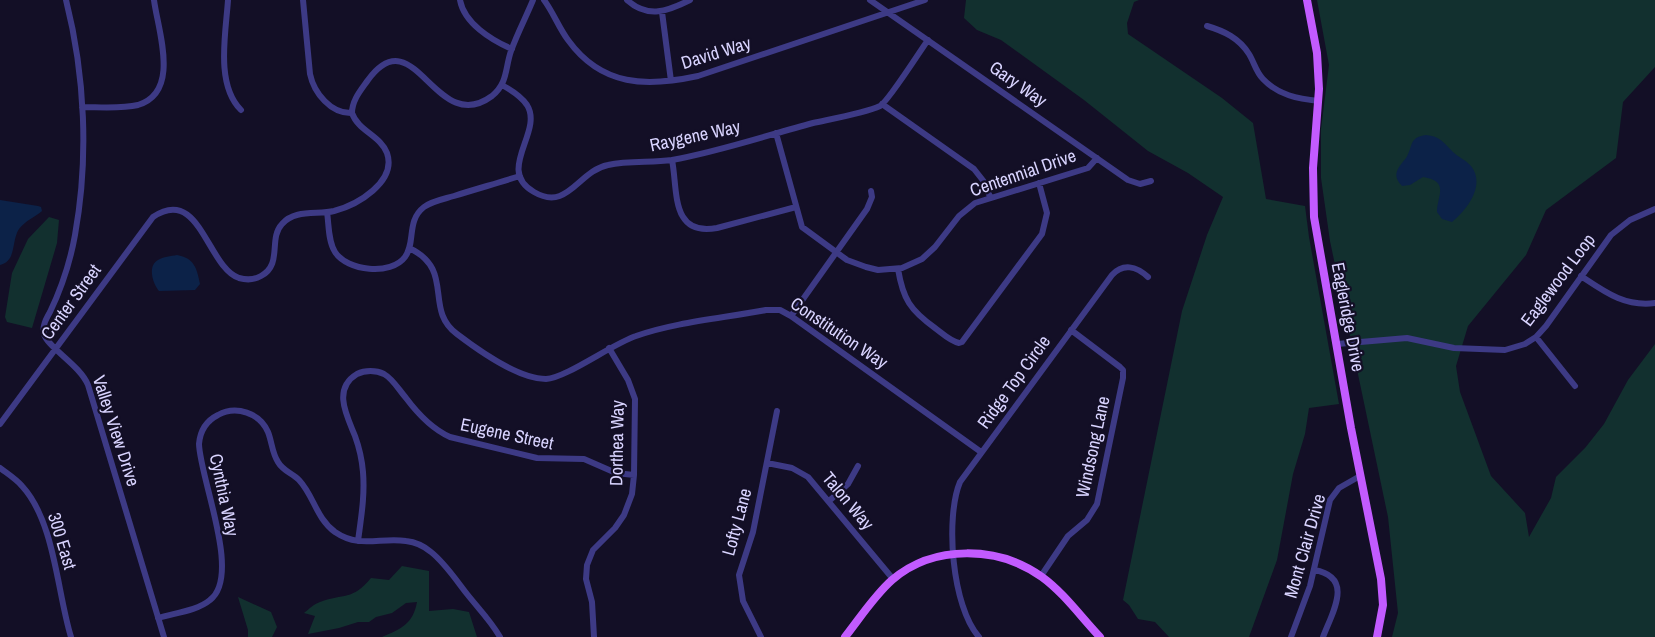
<svg xmlns="http://www.w3.org/2000/svg" width="1655" height="637" viewBox="0 0 1655 637" font-family="'Archivo Narrow',sans-serif">
	<rect width="100%" height="100%" fill="#130f26"/>
	<!-- green -->
	<path fill="#12302f" d="M 966,0 L 1139,0 L 1134,2 L 1127,23 L 1128,34 L 1222,98 L 1253,123 L 1266,199 L 1305,206 L 1309,237 L 1339,404 L 1309,408 L 1305,434 L 1293,474 L 1277,560 L 1249,637 L 1169,637 L 1155,622 L 1138,619 L 1129,605 L 1123,600 L 1182,311 L 1207,235 L 1223,197 L 1188,173 L 1148,151 L 1084,100 L 1001,40 L 977,30 L 964,18 Z
		M 1317,0 L 1655,0 L 1655,67 L 1623,102 L 1616,158 L 1546,210 L 1526,255 L 1468,326 L 1456,366 L 1460,392 L 1491,476 L 1525,513 L 1529,537 L 1551,498 L 1556,477 L 1585,448 L 1604,424 L 1628,380 L 1655,344 L 1655,637 L 1392,637 L 1398,613 L 1388,517 L 1330,241 L 1321,178 L 1321,129 L 1329,65 Z
		M 49,217 L 59,220 L 57,243 L 32,328 L 7,322 L 5,317 L 12,273 L 28,239 Z
		M 402,566 L 429,571 L 429,611 L 453,609 L 469,612 L 477,637 L 382,637 C 401,629 413,624 417,602 L 406,603 L 392,613 L 376,617 L 369,622 L 358,622 L 339,628 L 308,634 L 315,616 L 304,613 C 309,609 314,604 320,602 C 344,593 352,601 371,578 L 389,580 Z
		M 238,597 L 271,612 L 277,627 L 272,637 L 248,637 L 248,630 Z"/>
	<!-- water -->
	<path fill="#0c2248" d="M 1426,135 C 1440,136 1444,143 1453,152 C 1458,157 1466,160 1471,166 C 1486,185 1467,210 1452,222 L 1442,219 L 1437,212 C 1437,196 1450,181 1423,177 L 1410,185 L 1402,186 C 1391,175 1398,168 1406,158 C 1414,145 1408,138 1426,135 Z
		M 0,200 L 38,206 L 41,207 L 42,211 C 35,217 25,221 19,229 C 11,241 17,261 0,265 Z
		M 177,255 C 194,258 197,268 200,284 L 195,290 L 159,291 C 153,284 147,266 158,260 C 163,257 171,256 177,255 Z"/>
	<g fill="none" stroke-linecap="round" stroke-linejoin="round">
		<!-- minor -->
		<path stroke="#3d3a85" stroke-width="6" d="M 66,0 C 85,75 89,158 75,235 C 70,263 62,287 50,312 C 46,319 42,326 44,334 C 47,347 80,365 88,385 L 164,637
			M 228,0 C 226,32 215,84 241,110
			M 303,0 L 310,74 C 314,93 331,114 352,113
			M 460,0 C 464,23 491,40 512,49
			M 544,0 C 553,12 559,28 568,40 C 602,87 647,87 698,76 L 925,0
			M 627,0 C 648,19 668,11 690,0
			M 870,0 L 1128,180 L 1140,184 L 1151,181
			M 662,12 L 671,81
			M 1207,26 C 1224,31 1239,38 1249,54 C 1254,62 1256,72 1263,79 C 1278,95 1298,99 1319,101
			M 502,85 C 511,90 521,96 527,105 C 544,132 495,170 534,192 C 568,212 578,171 608,165 C 629,160 651,163 672,160 C 718,152 768,135 813,123 C 831,119 865,113 880,106 C 888,102 920,51 928,40
			M 882,104 L 974,169 L 985,183 L 990,197
			M 82,107 C 99,107 121,109 138,105 C 181,92 158,31 154,0
			M 776,133 L 802,227 L 847,260 L 866,267 L 878,270 L 902,268 L 922,259 L 935,247 L 959,216 L 975,203 L 1088,168 L 1097,158
			M 672,160 C 678,189 670,237 717,228 L 796,207
			M 327,212 C 329,225 328,241 335,252 C 347,271 391,276 405,257 C 416,242 406,221 424,207 C 432,201 444,199 454,196 C 476,189 498,183 520,176
			M 409,248 C 456,270 423,309 457,334 C 478,350 519,379 546,379 C 566,378 612,344 636,336 C 675,322 725,318 766,310 L 780,310 L 791,316 L 981,452
			M 898,269 C 903,299 910,310 935,328 C 943,334 950,341 959,343 L 962,342 L 1042,234 L 1047,213 L 1039,183
			M 1581,276 C 1605,292 1625,307 1655,303
			M 791,316 L 867,209 L 872,197 L 871,191
			M 1536,337 L 1575,386
			M 1337,344 L 1407,338 L 1454,348 L 1505,350 L 1525,344 L 1536,337 L 1546,326 L 1611,235 L 1630,220 L 1655,209
			M 0,424 L 153,217 C 200,185 207,267 239,278 C 246,280 254,280 261,276 C 283,264 268,239 282,224 C 295,209 317,215 334,211 C 357,205 397,182 387,153 C 381,136 358,131 352,113 C 352,100 361,90 368,80 C 415,16 435,138 492,96 C 508,83 505,68 511,51 C 517,34 526,17 533,0
			M 767,463 L 792,468 L 808,477 L 893,579
			M 0,468 C 8,474 16,479 22,486 C 55,522 57,592 71,637
			M 829,501 L 848,484 L 858,466
			M 358,541 C 361,518 365,496 363,472 C 362,460 359,447 355,436 C 347,416 332,389 357,374 C 365,370 376,370 384,374 C 393,379 399,390 406,398 C 418,414 432,429 450,437 L 537,458 L 584,459 L 616,473 L 634,475
			M 1314,570 C 1355,577 1332,613 1323,637
			M 1041,576 L 1068,536 L 1087,520 L 1097,504 L 1123,378 L 1123,370 L 1120,367 L 1071,330
			M 158,618 C 174,613 197,611 210,600 C 242,576 200,479 199,444 C 200,432 206,421 218,415 C 236,405 260,413 268,432 C 272,442 272,453 278,462 C 283,471 292,473 299,480 C 314,496 316,518 335,532 C 360,549 380,537 406,541 C 415,542 424,546 431,552 C 445,563 456,580 467,594 C 478,608 491,621 500,637
			M 594,637 L 592,602 L 586,579 L 587,565 L 593,550 L 615,528 L 624,515 L 632,494 L 634,475 L 635,399 L 628,380 L 609,348
			M 761,637 L 743,601 L 739,575 L 753,532 L 777,411
			M 979,637 C 952,607 945,518 960,482 L 1112,275 C 1123,263 1136,266 1148,277
			M 1291,637 L 1310,586 L 1330,500 L 1339,488 L 1360,476"/>
		<!-- major -->
		<path stroke="#c25bff" stroke-width="8" d="M 1307,0 L 1317,53 L 1319,89 L 1313,168 L 1314,217 L 1351,428 L 1381,579 L 1383,605 L 1377,637
			M 845,637 C 860,618 874,596 892,580 C 934,544 999,546 1042,577 C 1064,593 1081,617 1100,637"/>
	</g>
	<g text-anchor="middle" stroke-width="4.5" stroke-linejoin="round" paint-order="stroke">
		<!-- street labels -->
		<g font-size="18" fill="#d9d4ff" stroke="#130f26">
			<text transform="translate(716 53) rotate(-17)" y="6">David Way</text>
			<text transform="translate(1018 84) rotate(35)" y="6">Gary Way</text>
			<text transform="translate(695 136) rotate(-12)" y="6">Raygene Way</text>
			<text transform="translate(1023 173) rotate(-19)" y="6">Centennial Drive</text>
			<text transform="translate(1558 280) rotate(-53)" y="6">Eaglewood Loop</text>
			<text transform="translate(71 302) rotate(-54)" y="6">Center Street</text>
			<text transform="translate(1348 317) rotate(79)" y="6">Eagleridge Drive</text>
			<text transform="translate(839 333) rotate(34)" y="6">Constitution Way</text>
			<text transform="translate(1014 382) rotate(-54)" y="6">Ridge Top Circle</text>
			<text transform="translate(116 431) rotate(72)" y="6">Valley View Drive</text>
			<text transform="translate(507 434) rotate(12)" y="6">Eugene Street</text>
			<text transform="translate(617 443) rotate(-89)" y="6">Dorthea Way</text>
			<text transform="translate(1093 447) rotate(-78)" y="6">Windsong Lane</text>
			<text transform="translate(224 495) rotate(78)" y="6">Cynthia Way</text>
			<text transform="translate(848 501) rotate(50)" y="6">Talon Way</text>
			<text transform="translate(737 522) rotate(-75)" y="6">Lofty Lane</text>
			<text transform="translate(62 541) rotate(73)" y="6">300 East</text>
			<text transform="translate(1305 546) rotate(-74)" y="6">Mont Clair Drive</text>
		</g>
	</g>
</svg>
